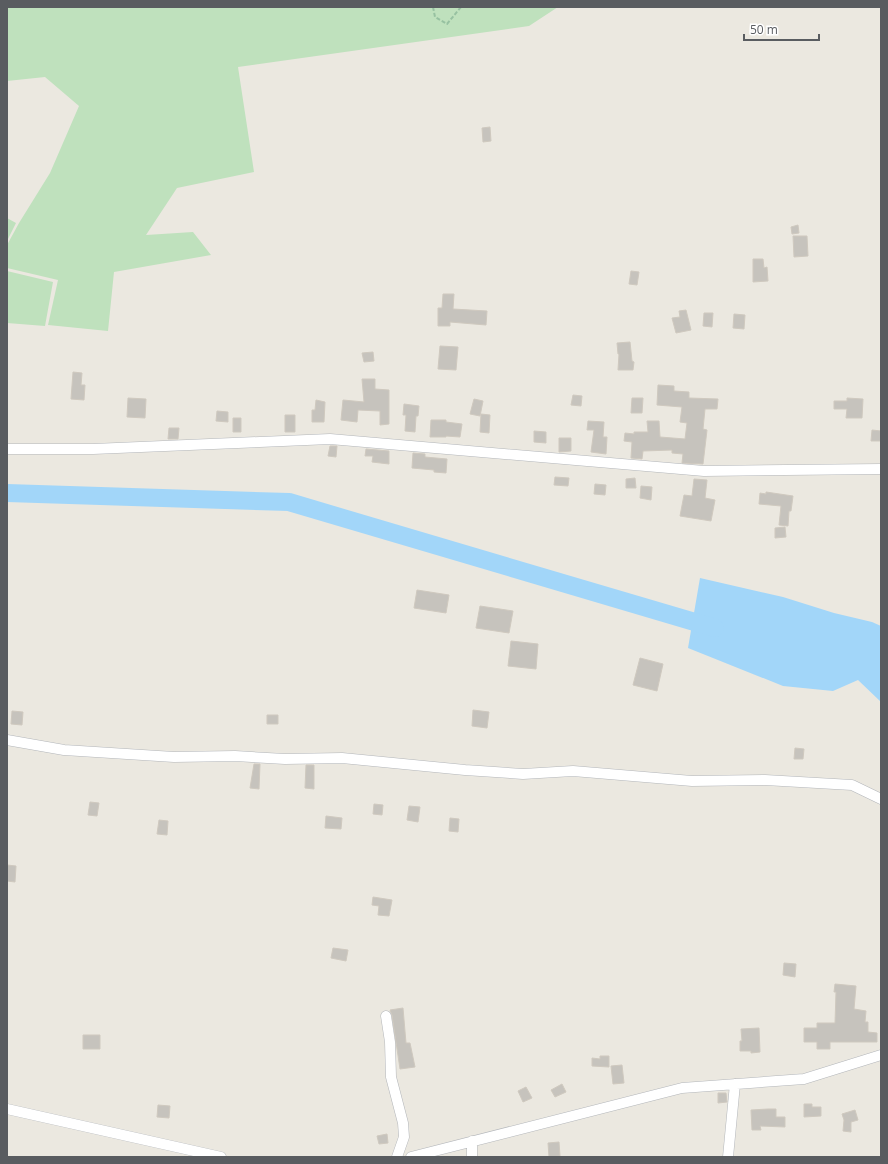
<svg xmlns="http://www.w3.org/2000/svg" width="888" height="1164" viewBox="0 0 888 1164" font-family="'Open Sans',sans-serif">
	<rect width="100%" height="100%" fill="#ebe8e0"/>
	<!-- green -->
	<path fill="#bfe1bd" d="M 7,7 L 558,7 L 529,26 L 238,67 L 254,172 L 177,188 L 146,235 L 193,232 L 211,255 L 114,272 L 108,331 L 48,325 L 58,280 L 7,268 L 7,245 L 19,223 L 50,173 L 79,106 L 45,77 L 7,81 Z
		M 7,218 L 16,223 L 7,241 Z
		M 7,271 L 53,282 L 45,326 L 7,323 Z"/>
	<!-- water -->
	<path fill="#a2d6f9" d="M 700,578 L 783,597 L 834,613 L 872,622 L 881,626 L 881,702 L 858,680 L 833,691 L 783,686 L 688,648 Z"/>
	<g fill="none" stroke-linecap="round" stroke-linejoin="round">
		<!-- river -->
		<path stroke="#a2d6f9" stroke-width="18" d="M 7,493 L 289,502 L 715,628"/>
	</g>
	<!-- building -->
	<path fill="#c6c3bd" stroke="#cfc9bf" d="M 490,127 L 491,141 L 483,142 L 482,128 Z
		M 798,225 L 799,233 L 792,234 L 791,227 Z
		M 793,236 L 807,236 L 808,256 L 794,257 Z
		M 753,259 L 763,259 L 764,268 L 767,267 L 768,281 L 753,282 Z
		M 631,271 L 639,272 L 637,285 L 629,284 Z
		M 443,294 L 454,294 L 453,309 L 487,311 L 486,325 L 450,322 L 450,326 L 438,326 L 438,308 L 442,308 Z
		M 686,310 L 691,330 L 676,333 L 672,318 L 680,317 L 679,311 Z
		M 704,313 L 713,313 L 712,327 L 703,326 Z
		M 734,314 L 745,315 L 744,329 L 733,328 Z
		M 630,342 L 632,361 L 634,362 L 633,370 L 618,370 L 619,354 L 618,354 L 617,343 Z
		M 440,346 L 458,347 L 456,370 L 438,369 Z
		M 373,352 L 374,361 L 364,362 L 362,353 Z
		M 73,372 L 82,373 L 81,385 L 85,385 L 84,400 L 71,399 Z
		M 362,379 L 375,379 L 375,389 L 389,390 L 389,424 L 380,425 L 380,411 L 358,410 L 357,422 L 341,420 L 343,400 L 364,402 Z
		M 658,385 L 674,386 L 674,391 L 689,392 L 689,398 L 718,399 L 717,409 L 705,409 L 703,429 L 707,430 L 703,464 L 682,463 L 683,454 L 672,453 L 672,450 L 643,451 L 642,459 L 631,458 L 632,442 L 624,441 L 625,433 L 634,434 L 634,432 L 648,432 L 647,421 L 659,421 L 660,437 L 685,439 L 687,423 L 680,422 L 682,407 L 657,405 Z
		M 573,395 L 582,396 L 581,406 L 571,405 Z
		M 128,398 L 146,399 L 145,418 L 127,417 Z
		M 632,398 L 643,398 L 642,413 L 631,413 Z
		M 847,398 L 863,399 L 862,418 L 846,418 L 847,409 L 834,409 L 834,401 L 847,401 Z
		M 474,399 L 483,401 L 480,416 L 470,414 Z
		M 316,400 L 325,402 L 324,422 L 312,422 L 312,410 L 315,410 Z
		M 404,404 L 419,406 L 418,416 L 416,416 L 415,432 L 405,431 L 406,415 L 403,415 Z
		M 217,411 L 228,412 L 228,422 L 216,421 Z
		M 481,414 L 490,415 L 489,433 L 480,432 Z
		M 285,415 L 295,415 L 295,432 L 285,432 Z
		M 233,418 L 241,418 L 241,432 L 233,432 Z
		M 431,420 L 446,420 L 446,422 L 462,424 L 460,437 L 446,436 L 446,437 L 430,437 Z
		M 588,421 L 604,422 L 603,437 L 607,437 L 606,454 L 591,452 L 594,430 L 587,430 Z
		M 169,428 L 179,428 L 178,439 L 168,439 Z
		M 872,430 L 881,431 L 881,441 L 871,441 Z
		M 534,431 L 546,432 L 546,443 L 534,442 Z
		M 559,438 L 571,438 L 571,451 L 559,452 Z
		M 330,446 L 337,446 L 336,457 L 328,456 Z
		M 366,449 L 389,451 L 389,464 L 372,462 L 373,456 L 365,456 Z
		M 413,453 L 425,454 L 425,457 L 447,459 L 446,473 L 434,472 L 434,470 L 412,468 Z
		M 555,477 L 569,478 L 568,486 L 554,485 Z
		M 635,478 L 636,488 L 626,488 L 626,479 Z
		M 694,479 L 707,480 L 705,498 L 715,500 L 711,521 L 680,516 L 684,495 L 692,496 Z
		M 595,484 L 606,485 L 605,495 L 594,494 Z
		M 641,486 L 652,487 L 651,500 L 640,498 Z
		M 766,492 L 793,496 L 791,511 L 789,511 L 788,526 L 779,525 L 781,506 L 759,504 L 760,493 L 766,494 Z
		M 785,527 L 786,537 L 775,538 L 775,528 Z
		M 417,590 L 449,595 L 446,613 L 414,608 Z
		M 480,606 L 513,611 L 509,633 L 476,628 Z
		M 511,641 L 538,644 L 536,669 L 508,666 Z
		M 640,658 L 663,664 L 657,691 L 633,685 Z
		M 473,710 L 489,712 L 487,728 L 472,726 Z
		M 12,711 L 23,712 L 22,725 L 11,724 Z
		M 267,715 L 278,715 L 278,724 L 267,724 Z
		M 795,748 L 804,749 L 803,759 L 794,759 Z
		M 254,764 L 260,764 L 259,789 L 250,788 Z
		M 306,765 L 314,765 L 314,789 L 305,788 Z
		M 90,802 L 99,803 L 97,816 L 88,815 Z
		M 374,804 L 383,805 L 382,815 L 373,814 Z
		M 409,806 L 420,807 L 418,822 L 407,820 Z
		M 326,816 L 342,818 L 341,829 L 325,828 Z
		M 450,818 L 459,819 L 458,832 L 449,831 Z
		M 159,820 L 168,821 L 167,835 L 157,834 Z
		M 7,865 L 16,866 L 15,882 L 7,881 Z
		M 373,897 L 392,900 L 389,916 L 378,915 L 379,906 L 372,905 Z
		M 333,948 L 348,950 L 346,961 L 331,958 Z
		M 784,963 L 796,964 L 795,977 L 783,975 Z
		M 835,984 L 856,986 L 854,1009 L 866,1011 L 865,1022 L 868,1022 L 868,1032 L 877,1033 L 877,1042 L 830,1042 L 830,1049 L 817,1049 L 817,1042 L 804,1042 L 804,1028 L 817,1028 L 817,1023 L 835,1023 L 836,992 L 834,992 Z
		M 403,1008 L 406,1043 L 410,1043 L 415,1067 L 400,1069 L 392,1015 L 390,1010 Z
		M 759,1028 L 760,1052 L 751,1053 L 751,1051 L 740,1051 L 740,1041 L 742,1041 L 741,1029 Z
		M 83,1035 L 100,1035 L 100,1049 L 83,1049 Z
		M 600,1056 L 609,1056 L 609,1067 L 592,1066 L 592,1058 L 600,1059 Z
		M 622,1065 L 624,1083 L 613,1084 L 611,1066 Z
		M 562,1084 L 566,1092 L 555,1097 L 551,1090 Z
		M 526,1087 L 532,1098 L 523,1102 L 518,1091 Z
		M 718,1093 L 726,1093 L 727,1102 L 718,1103 Z
		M 804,1104 L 812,1104 L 812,1107 L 821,1107 L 821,1116 L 804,1117 Z
		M 158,1105 L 170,1106 L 169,1118 L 157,1117 Z
		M 768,1109 L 776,1109 L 776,1117 L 785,1117 L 785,1127 L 760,1126 L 761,1130 L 752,1130 L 751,1110 Z
		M 855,1110 L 858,1120 L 851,1122 L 851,1132 L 843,1131 L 844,1120 L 842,1114 Z
		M 387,1134 L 388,1143 L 379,1144 L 377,1136 Z
		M 559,1142 L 560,1156 L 549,1157 L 548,1143 Z"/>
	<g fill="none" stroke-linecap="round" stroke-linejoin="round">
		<defs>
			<path id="street" d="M 7,449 L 93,449 L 330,439 L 704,471 L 881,469
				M 7,740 L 64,750 L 174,757 L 235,756 L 285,759 L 342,758 L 465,770 L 523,774 L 573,771 L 692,781 L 765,780 L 852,785 L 881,799
				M 386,1016 L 390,1042 L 391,1077 L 403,1123 L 404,1137 L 397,1157
				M 7,1109 L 221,1157
				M 411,1157 L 682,1088 L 804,1079 L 881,1055
				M 472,1157 L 472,1141
				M 728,1157 L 735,1084"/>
		</defs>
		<!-- street casing -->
		<use href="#street" stroke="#b3b6ba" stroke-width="11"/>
		<!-- path -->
		<path stroke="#97c1a1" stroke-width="2" stroke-dasharray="4 2" stroke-linecap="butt" d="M 433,7 L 435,17 L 447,24 L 461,7"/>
		<!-- street -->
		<use href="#street" stroke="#fff" stroke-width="10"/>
	</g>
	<!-- border -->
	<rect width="888" height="1164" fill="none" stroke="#595c60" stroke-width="16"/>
	<!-- scale -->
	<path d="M744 34v6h75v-6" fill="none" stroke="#595c60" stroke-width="2"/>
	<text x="750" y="34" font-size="12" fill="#595c60" stroke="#ffffff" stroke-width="3" paint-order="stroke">50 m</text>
</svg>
